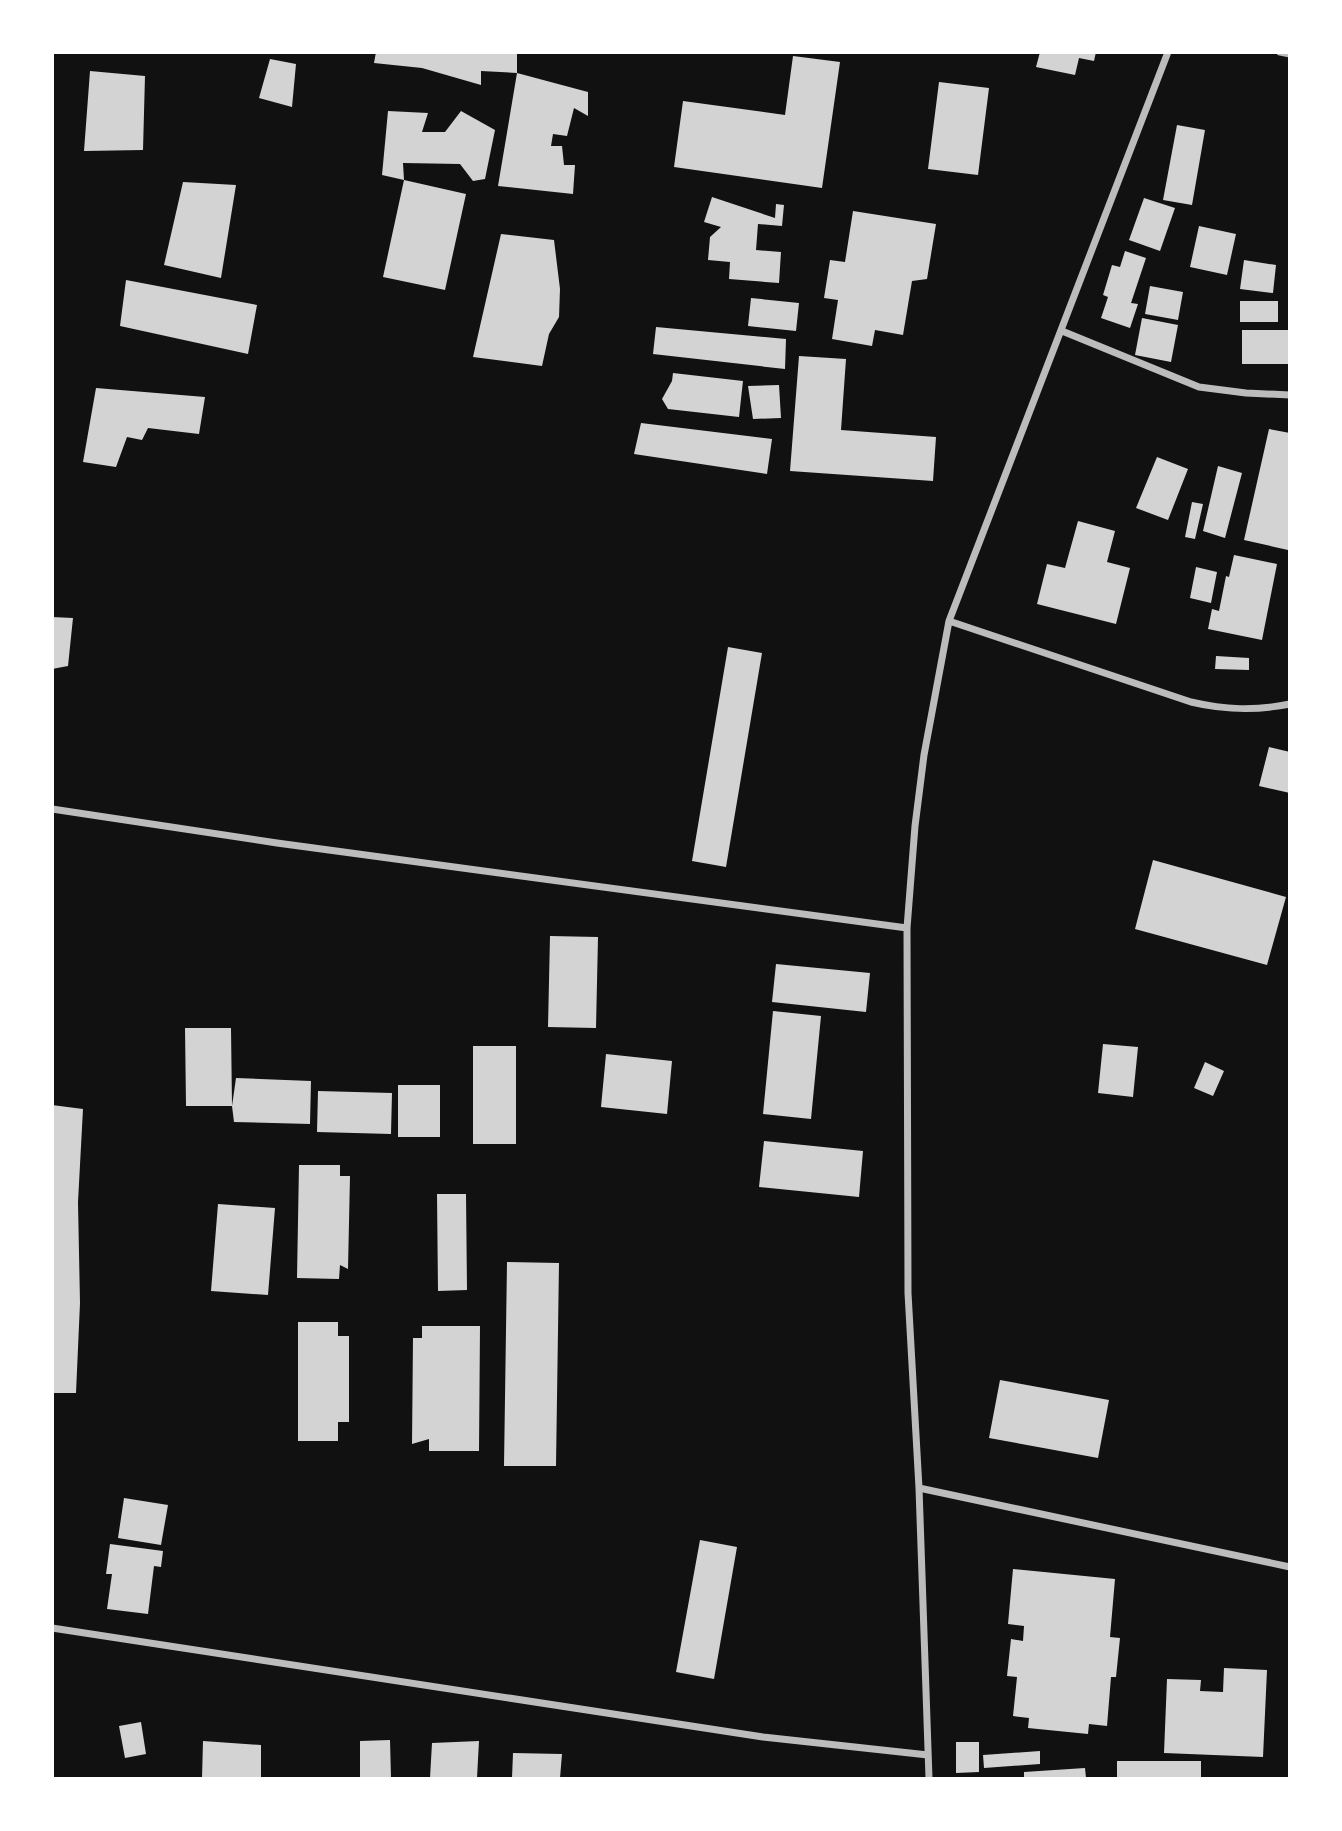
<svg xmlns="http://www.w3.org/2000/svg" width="1342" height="1831" viewBox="0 0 1342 1831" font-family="Inter,sans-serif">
	<rect width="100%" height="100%" fill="#111"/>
	<!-- building -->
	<path fill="#d3d3d3" d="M 376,52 L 517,52 L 517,73 L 481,71 L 481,85 L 422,68 L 374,63 Z
		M 1040,52 L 1096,52 L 1094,61 L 1079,58 L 1075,75 L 1036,67 Z
		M 793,56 L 840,62 L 822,188 L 674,167 L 683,101 L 785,115 Z
		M 270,59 L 296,64 L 292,107 L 259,98 Z
		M 90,71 L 145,76 L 143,150 L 84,151 Z
		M 517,73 L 588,92 L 588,116 L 574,108 L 567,136 L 553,134 L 551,146 L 562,146 L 564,165 L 575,165 L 573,194 L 498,186 Z
		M 939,82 L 989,88 L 978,175 L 928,169 Z
		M 388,111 L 428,113 L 422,132 L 445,132 L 461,111 L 495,130 L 485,179 L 473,181 L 460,164 L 403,163 L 404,180 L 382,175 Z
		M 1177,125 L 1205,130 L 1192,205 L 1163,200 Z
		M 404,180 L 466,194 L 445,290 L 383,277 Z
		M 183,182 L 236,185 L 221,278 L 164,265 Z
		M 712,197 L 775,218 L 776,204 L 784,205 L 782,226 L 758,224 L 756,250 L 781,252 L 779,283 L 729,279 L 730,262 L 708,260 L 710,237 L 721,227 L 704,222 Z
		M 1144,198 L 1175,208 L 1160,251 L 1129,240 Z
		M 853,211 L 936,224 L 927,279 L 912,281 L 903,335 L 875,330 L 872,346 L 832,339 L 838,300 L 824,298 L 830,260 L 845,262 Z
		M 1199,226 L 1236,234 L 1227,275 L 1190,267 Z
		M 501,234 L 554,240 L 560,289 L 559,317 L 549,334 L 542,366 L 473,357 Z
		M 1125,251 L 1146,258 L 1131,303 L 1138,304 L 1130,328 L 1101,318 L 1108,297 L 1103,295 L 1112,265 L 1120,267 Z
		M 1244,260 L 1276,265 L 1273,293 L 1240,289 Z
		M 126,280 L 257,305 L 248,354 L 120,326 Z
		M 1150,286 L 1183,292 L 1178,320 L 1145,314 Z
		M 751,298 L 799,303 L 796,331 L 748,326 Z
		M 1240,301 L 1278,301 L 1278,322 L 1240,322 Z
		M 1142,318 L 1178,325 L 1171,362 L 1135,355 Z
		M 656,327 L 786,339 L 785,369 L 653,354 Z
		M 1242,330 L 1290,330 L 1290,364 L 1242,364 Z
		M 799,356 L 846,359 L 841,430 L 936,437 L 933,481 L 790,471 Z
		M 673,373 L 743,381 L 739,417 L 668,409 L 662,399 L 672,381 Z
		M 779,385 L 781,418 L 753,419 L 748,386 Z
		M 96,388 L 205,397 L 199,434 L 148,428 L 142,440 L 127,437 L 116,467 L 83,462 Z
		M 641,423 L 772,439 L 767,474 L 634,454 Z
		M 1269,429 L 1290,433 L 1288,550 L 1244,540 Z
		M 1157,457 L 1188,469 L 1168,520 L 1136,508 Z
		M 1218,466 L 1242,473 L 1225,538 L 1203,531 Z
		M 1192,502 L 1203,504 L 1195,539 L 1185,537 Z
		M 1078,521 L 1115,531 L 1107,562 L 1130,568 L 1116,624 L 1037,604 L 1047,564 L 1065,568 Z
		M 1234,555 L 1277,564 L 1262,640 L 1208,629 L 1212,609 L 1219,611 L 1226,576 L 1229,577 Z
		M 1196,567 L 1217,572 L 1211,603 L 1190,598 Z
		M 52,617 L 73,618 L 68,666 L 52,669 Z
		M 728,647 L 762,653 L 726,867 L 692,861 Z
		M 1216,656 L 1249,658 L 1249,670 L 1215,669 Z
		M 1269,747 L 1290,752 L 1290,793 L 1259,786 Z
		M 1153,860 L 1286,897 L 1267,965 L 1135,929 Z
		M 550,936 L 598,937 L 596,1028 L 548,1027 Z
		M 776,964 L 870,973 L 866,1012 L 772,1002 Z
		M 773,1011 L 821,1016 L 811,1119 L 763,1114 Z
		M 185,1028 L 231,1028 L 232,1106 L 186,1106 Z
		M 1103,1044 L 1138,1047 L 1133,1097 L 1098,1093 Z
		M 473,1046 L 516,1046 L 516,1144 L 473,1144 Z
		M 606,1054 L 672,1061 L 667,1114 L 601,1107 Z
		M 1205,1062 L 1224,1071 L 1213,1096 L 1194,1088 Z
		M 236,1078 L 311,1081 L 310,1124 L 234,1122 L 232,1106 Z
		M 398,1085 L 440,1085 L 440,1137 L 398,1137 Z
		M 318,1091 L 392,1093 L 391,1134 L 317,1132 Z
		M 52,1105 L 83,1109 L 78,1202 L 80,1303 L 76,1393 L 52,1393 Z
		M 764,1141 L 863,1151 L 859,1197 L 759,1187 Z
		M 299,1165 L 340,1165 L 340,1176 L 350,1176 L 348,1269 L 340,1265 L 339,1279 L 297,1278 Z
		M 437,1194 L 466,1194 L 467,1290 L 438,1291 Z
		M 218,1204 L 275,1208 L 268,1295 L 211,1291 Z
		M 507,1262 L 559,1263 L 556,1466 L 504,1466 Z
		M 298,1322 L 338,1322 L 338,1336 L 349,1336 L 349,1422 L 338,1422 L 338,1441 L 298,1441 Z
		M 422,1326 L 480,1326 L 479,1451 L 429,1451 L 429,1439 L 412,1444 L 413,1338 L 422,1338 Z
		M 1000,1380 L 1109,1400 L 1098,1458 L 989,1438 Z
		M 124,1498 L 168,1505 L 161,1545 L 118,1538 Z
		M 700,1540 L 737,1547 L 714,1679 L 676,1672 Z
		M 110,1544 L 163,1551 L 161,1567 L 154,1566 L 148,1614 L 107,1609 L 112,1574 L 106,1574 Z
		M 1013,1569 L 1115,1579 L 1110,1637 L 1120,1638 L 1116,1677 L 1111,1677 L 1107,1726 L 1089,1724 L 1088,1734 L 1028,1728 L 1029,1718 L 1013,1716 L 1017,1677 L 1007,1676 L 1011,1639 L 1023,1641 L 1024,1626 L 1008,1624 Z
		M 1224,1668 L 1267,1670 L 1263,1757 L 1164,1753 L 1167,1679 L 1201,1680 L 1200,1691 L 1223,1692 Z
		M 141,1722 L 146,1754 L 125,1758 L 119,1726 Z
		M 390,1740 L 391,1778 L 360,1778 L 360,1741 Z
		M 203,1741 L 261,1745 L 261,1778 L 202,1778 Z
		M 479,1741 L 477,1778 L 430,1778 L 432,1743 Z
		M 956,1742 L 979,1742 L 979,1772 L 956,1773 Z
		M 1040,1751 L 1040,1764 L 984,1768 L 983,1755 Z
		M 513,1753 L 562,1754 L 560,1778 L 512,1778 Z
		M 1117,1761 L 1201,1761 L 1201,1778 L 1117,1778 Z
		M 1085,1768 L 1086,1778 L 1024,1778 L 1024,1772 Z"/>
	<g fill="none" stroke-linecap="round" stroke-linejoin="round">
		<!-- minor -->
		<path stroke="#bcbcbc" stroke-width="7" d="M 1280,52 L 1290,54
			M 1062,331 L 1199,387 L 1246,393 L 1290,395
			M 949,621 L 1191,702 C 1225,710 1255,711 1290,704
			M 52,809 L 277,843 L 907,928
			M 919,1488 L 1290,1567
			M 52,1628 L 763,1737 L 928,1755
			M 929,1778 L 919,1488 L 908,1293 L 907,928 L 915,826 L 924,755 L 949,621 L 1168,52"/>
	</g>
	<!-- border -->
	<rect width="1342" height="1831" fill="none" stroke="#ffffff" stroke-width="108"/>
</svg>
